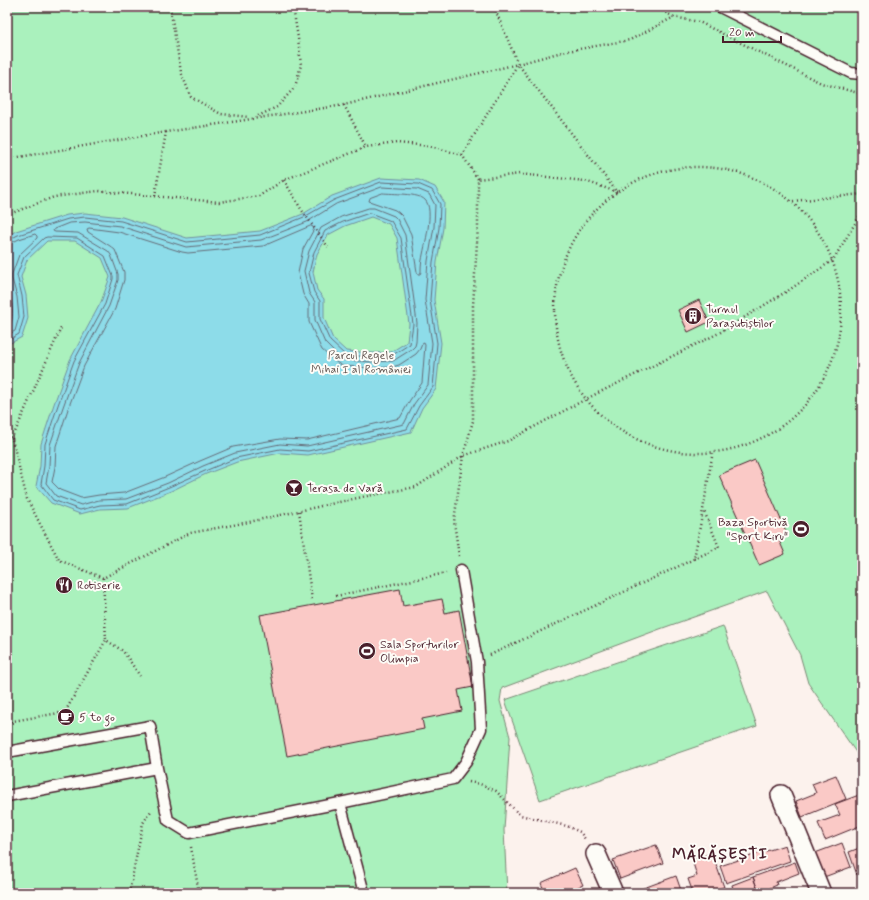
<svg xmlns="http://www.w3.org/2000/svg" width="869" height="900" viewBox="0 0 869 900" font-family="Mynerve,sans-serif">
	<rect width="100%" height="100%" fill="#fcf2ed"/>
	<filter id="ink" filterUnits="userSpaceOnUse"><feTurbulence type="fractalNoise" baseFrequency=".025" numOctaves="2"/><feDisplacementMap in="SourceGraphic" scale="8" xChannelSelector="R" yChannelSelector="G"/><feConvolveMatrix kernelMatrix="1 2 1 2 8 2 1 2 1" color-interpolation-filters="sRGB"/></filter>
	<g filter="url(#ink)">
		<!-- green -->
		<path fill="#aaf1bd" stroke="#7a8874" d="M 7,7 L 862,7 L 862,761 L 808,683 L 800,655 L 767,591 L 660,629 L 502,688 L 500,701 L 510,737 L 504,830 L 507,893 L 7,893 Z
			M 723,626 L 757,726 L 540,800 L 505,700 Z"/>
		<!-- water -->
		<path fill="#8ddce9" stroke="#72909d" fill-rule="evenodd" d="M 381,178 L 419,180 L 435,187 L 444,202 L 443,228 L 437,262 L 434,300 L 441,343 L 436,389 L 422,408 L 411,432 L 308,455 L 280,453 L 237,462 L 206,474 L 171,491 L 128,508 L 100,509 L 80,514 L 51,503 L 36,486 L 40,466 L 41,444 L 54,404 L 70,360 L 101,302 L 110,277 L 102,258 L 75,241 L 47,241 L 27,260 L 21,277 L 26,295 L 28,318 L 22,337 L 7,345 L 7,236 L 16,231 L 67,215 L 85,213 L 122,217 L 187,238 L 260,231 L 303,214 L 332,196 ZM 371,217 L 389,224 L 397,238 L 409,324 L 407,342 L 391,352 L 373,353 L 346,351 L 333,339 L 324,318 L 324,299 L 317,290 L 313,272 L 317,254 L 328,235 L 345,226 Z"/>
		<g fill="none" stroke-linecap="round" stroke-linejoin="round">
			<!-- shore -->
			<path stroke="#656b77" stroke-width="1" d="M 382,187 L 417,189 L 429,194 L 435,205 L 434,227 L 428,261 L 425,300 L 432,343 L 428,385 L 414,404 L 404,424 L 307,446 L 280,444 L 235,453 L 203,466 L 168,483 L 126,499 L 99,500 L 81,505 L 56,496 L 46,483 L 49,466 L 50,445 L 63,407 L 79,363 L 109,306 L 118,280 L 118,274 L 111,255 L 108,251 L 78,233 L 55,232 L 53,231 L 54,229 L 69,223 L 85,222 L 120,226 L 186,247 L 261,240 L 307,222 L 336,204 Z
				M 383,193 C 392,194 419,193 425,200 C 435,209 424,247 422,260 C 421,264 421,268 421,272 L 420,274 L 418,274 L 417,272 L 411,234 L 402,216 L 399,213 L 395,210 L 369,201 L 370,198 Z
				M 369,208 L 374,208 L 394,216 L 397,219 L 405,235 L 417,323 L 416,342 L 415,346 L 412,349 L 393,361 L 372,362 L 344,360 L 339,357 L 325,343 L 315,320 L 315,302 L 309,293 L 304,271 L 309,251 L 321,228 L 341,217 Z
				M 370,213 L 391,221 L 401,238 L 413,324 L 410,344 L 391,356 L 373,357 L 345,355 L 330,341 L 320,319 L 320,301 L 314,292 L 309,273 L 314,252 L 325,231 L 343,222 Z
				M 311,226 L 313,227 L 314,229 L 303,249 L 298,273 L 303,294 L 309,304 L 309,322 L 320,346 L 322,350 L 336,362 L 342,366 L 372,368 L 392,367 L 399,365 L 416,354 L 420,349 L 422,344 L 424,343 L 425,345 L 422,383 L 410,400 L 400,418 L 307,440 L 280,439 L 233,447 L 200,461 L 165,477 L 124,493 L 99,495 L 81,498 L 60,490 L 52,482 L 55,467 L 56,446 L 68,409 L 84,366 L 115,309 L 124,280 L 124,272 L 115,250 L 110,246 L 88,232 L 87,229 L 89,228 L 119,232 L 182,252 L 188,253 L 263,246 Z
				M 7,239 L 10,239 L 18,235 L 68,219 L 85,217 L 121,221 L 187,242 L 260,235 L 304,217 L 334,200 L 381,182 L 418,184 L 432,190 L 440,204 L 439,228 L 433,262 L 430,300 L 437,343 L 433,387 L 419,406 L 407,429 L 308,451 L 280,449 L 236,458 L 205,471 L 169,487 L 127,504 L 100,505 L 80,510 L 53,500 L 41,484 L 44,466 L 45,444 L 58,405 L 74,361 L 105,304 L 113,279 L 113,276 L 105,256 L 77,238 L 47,237 L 44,238 L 24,257 L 17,275 L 22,296 L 24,317 L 19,334 L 7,341
				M 7,244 L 11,243 L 19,239 L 35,234 L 37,236 L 37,238 L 19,255 L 12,274 L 12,279 L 17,297 L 19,317 L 15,331 L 7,335
				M 7,282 C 10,293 18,321 7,328"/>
		</g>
		<!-- building -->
		<path fill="#fac9c6" stroke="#4a1f2b" d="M 699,300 L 709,322 L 688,332 L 678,310 Z
			M 755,460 L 788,536 L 779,540 L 785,554 L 759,565 L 719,475 Z
			M 400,589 L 403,606 L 442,599 L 445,613 L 459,610 L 473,687 L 458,690 L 462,711 L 422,719 L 424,729 L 287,756 L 260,615 Z
			M 836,775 L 846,799 L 802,817 L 796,801 L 816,793 L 812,784 Z
			M 859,795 L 862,803 L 862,825 L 825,840 L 818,823 L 840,815 L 835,804 Z
			M 842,843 L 851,867 L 824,877 L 815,853 Z
			M 656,845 L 663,863 L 620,879 L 613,860 Z
			M 785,845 L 790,861 L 726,883 L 720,866 Z
			M 862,847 L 862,873 L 857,875 L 849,852 Z
			M 712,853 L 724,887 L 706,893 L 693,893 L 688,879 L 697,876 L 692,860 Z
			M 795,862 L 799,873 L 776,882 L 777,885 L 770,888 L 771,893 L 759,893 L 753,877 Z
			M 575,868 L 583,885 L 564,893 L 545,893 L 541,883 Z
			M 676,876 L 682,893 L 642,893 L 641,889 Z
			M 753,877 L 759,893 L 734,893 L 732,885 Z"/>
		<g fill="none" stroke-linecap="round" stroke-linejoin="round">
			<defs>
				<path id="lane" d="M 720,7 L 851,73 L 862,74
					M 7,752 L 150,726 L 157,768 L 168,820 L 189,833 L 340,803 L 453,779 L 466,762 L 481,729 L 477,662 L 461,570
					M 7,796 L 157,768
					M 340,803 L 364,893"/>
				<path id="street" d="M 781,795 L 821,893
					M 596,854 L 613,893"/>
			</defs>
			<!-- lane casing -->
			<use href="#lane" stroke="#4a1f2b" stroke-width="13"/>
			<!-- street casing -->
			<use href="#street" stroke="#4a1f2b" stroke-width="22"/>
			<!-- path -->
			<path stroke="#4a1f2b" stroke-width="2.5" stroke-dasharray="1 3" stroke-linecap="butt" d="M 170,7 L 181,72 L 191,97 L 221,114 L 249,117
				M 494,7 L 518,64 L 616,191
				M 655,7 L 674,17
				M 344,105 L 366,147
				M 258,116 L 277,107 L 295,87 L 301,65 L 298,38 L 293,7
				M 462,155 L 518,64
				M 7,159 L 166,132 L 344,105 L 518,64 L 562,52 L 630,40 L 674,17 L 699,22 L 821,83 L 862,94
				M555 310a143 143 0 1 1 286 0a143 143 0 1 1-286 0Z
				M 284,180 L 301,209 L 328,247
				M 155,196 L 166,132
				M 793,201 L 862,194
				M 7,215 L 54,197 L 98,191 L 219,202 L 259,196 L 284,180 L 366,147 L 397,143 L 430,146 L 462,155 L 478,179
				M 7,434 L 12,439 L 27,499 L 59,560 L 103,578 L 190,533 L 249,522 L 362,497 L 416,487 L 463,456 L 508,441 L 586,399 L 719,333 L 789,290 L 833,260 L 862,212
				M 12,439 L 61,328
				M 299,511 L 312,600
				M 459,556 L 454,522 L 463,456 L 473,421 L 473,306 L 478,226 L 478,179 L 520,174 L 585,181 L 617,192
				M 694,559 L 719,547 L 704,511
				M 103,578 L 106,640 L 123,651 L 140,676
				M 336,596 L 446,573
				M 490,655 L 694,559 L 703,510 L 713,451
				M 7,722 L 65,712 L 106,640
				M 469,782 L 480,784 L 496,791 L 520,815 L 567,826 L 580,832 L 585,839
				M 191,847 L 199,893
				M 129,893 L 143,823 L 151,811"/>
			<!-- lane -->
			<use href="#lane" stroke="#fdfcf7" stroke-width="10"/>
			<!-- street -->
			<use href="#street" stroke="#fdfcf7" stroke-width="19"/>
		</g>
	</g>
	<!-- icons -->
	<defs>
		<symbol id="building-disc" viewBox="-11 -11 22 22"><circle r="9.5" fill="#4a1f2b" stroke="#fdfcf7"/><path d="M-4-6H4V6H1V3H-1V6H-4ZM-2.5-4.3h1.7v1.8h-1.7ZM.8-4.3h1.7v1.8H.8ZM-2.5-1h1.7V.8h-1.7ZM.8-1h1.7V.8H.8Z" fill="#fff"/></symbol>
		<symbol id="bar-disc" viewBox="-11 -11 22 22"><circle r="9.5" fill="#4a1f2b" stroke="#fdfcf7"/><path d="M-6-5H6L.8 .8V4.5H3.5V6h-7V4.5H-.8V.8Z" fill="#fff"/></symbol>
		<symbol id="stadium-disc" viewBox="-11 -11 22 22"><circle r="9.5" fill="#4a1f2b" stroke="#fdfcf7"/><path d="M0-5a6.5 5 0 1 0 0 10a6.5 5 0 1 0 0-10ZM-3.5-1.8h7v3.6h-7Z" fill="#fff"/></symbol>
		<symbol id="restaurant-disc" viewBox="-11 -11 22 22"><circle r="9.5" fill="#4a1f2b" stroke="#fdfcf7"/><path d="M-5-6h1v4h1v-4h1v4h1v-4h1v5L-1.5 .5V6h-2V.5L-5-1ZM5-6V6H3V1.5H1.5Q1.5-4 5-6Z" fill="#fff"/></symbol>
		<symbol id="cafe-disc" viewBox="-11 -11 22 22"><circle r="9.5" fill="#4a1f2b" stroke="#fdfcf7"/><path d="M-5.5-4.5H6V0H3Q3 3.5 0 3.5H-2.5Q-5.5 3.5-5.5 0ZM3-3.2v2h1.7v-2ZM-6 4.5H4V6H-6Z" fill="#fff"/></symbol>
	</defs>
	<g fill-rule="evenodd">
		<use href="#building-disc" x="683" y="306" width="20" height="20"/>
		<use href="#bar-disc" x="284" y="478" width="20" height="20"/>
		<use href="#stadium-disc" x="791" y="519" width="20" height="20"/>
		<use href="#restaurant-disc" x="54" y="575" width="20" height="20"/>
		<use href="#stadium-disc" x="357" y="641" width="20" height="20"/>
		<use href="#cafe-disc" x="56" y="707" width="20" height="20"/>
	</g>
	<g text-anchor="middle" stroke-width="4" stroke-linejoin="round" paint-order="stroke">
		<!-- poi labels -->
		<g font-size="12" fill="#4a1f2b" stroke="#fdfcf7" text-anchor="start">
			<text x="706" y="313">Turnul<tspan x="706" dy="14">Parașutiștilor</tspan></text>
			<text x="307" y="492">Terasa de Vară</text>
			<text x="788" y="526" text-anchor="end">Baza Sportivă<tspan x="788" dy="14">"Sport Kiru"</tspan></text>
			<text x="77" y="589">Rotiserie</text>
			<text x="380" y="648">Sala Sporturilor<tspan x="380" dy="14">Olimpia</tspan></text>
			<text x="79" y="721">5 to go</text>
		</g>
		<!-- park labels -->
		<g font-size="12" fill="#625450" stroke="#fdfcf7">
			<text x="361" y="359">Parcul Regele<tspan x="361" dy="14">Mihai I al României</tspan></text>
		</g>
		<!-- district labels -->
		<g font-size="16" font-weight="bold" letter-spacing="1" fill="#4a1f2b" stroke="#fdfcf7">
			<text x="720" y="859">MĂRĂȘEȘTI</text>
		</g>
	</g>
	<!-- margin -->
	<rect width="869" height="900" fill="none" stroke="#fdfcf7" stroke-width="24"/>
	<rect x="12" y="12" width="845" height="876" fill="none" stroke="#4a1f2b" stroke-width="1.5" filter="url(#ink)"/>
	<!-- scale -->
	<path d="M723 36v6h58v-6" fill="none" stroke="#4a1f2b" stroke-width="2"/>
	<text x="729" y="36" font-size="12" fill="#4a1f2b" stroke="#fdfcf7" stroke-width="3" paint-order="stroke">20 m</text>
</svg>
